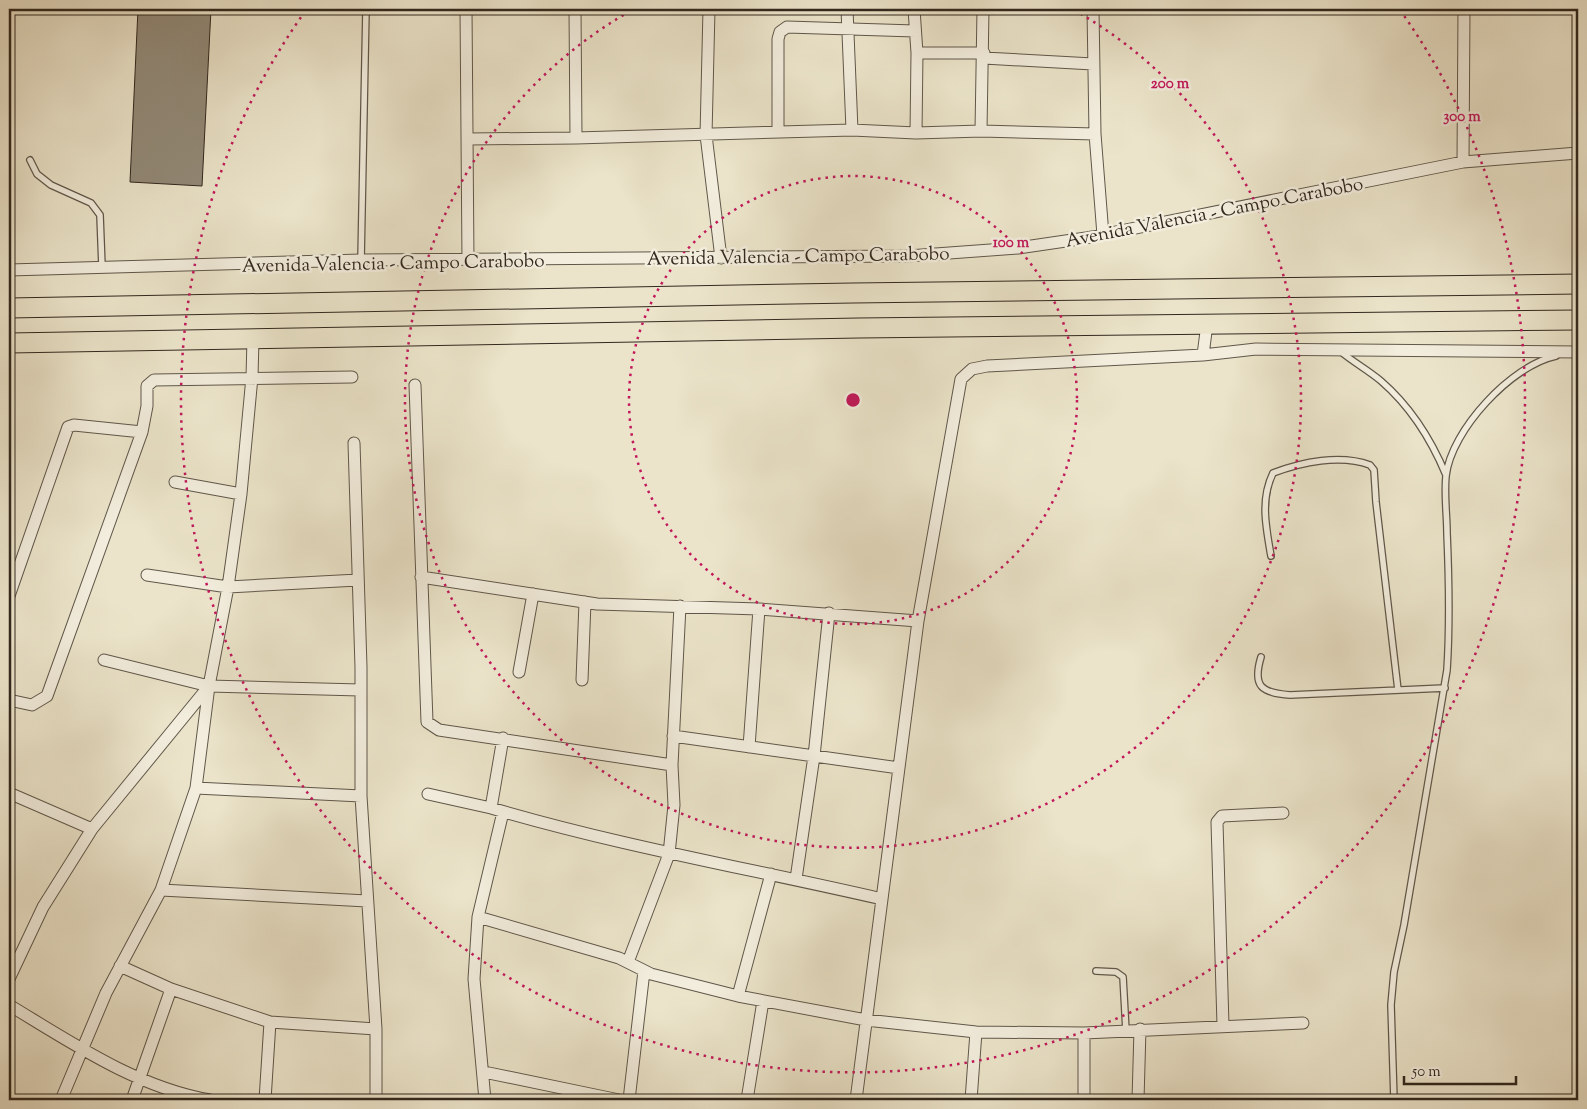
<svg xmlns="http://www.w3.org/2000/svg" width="1587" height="1109" viewBox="0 0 1587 1109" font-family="'Sorts Mill Goudy',serif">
	<rect width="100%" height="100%" fill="#ebe4ca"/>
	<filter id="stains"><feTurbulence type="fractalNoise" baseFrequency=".004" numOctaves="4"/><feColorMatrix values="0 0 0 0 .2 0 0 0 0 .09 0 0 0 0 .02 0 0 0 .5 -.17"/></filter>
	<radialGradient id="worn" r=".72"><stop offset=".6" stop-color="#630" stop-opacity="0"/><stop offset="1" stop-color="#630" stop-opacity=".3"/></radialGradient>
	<!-- building -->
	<path fill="#928a78" stroke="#32281f" d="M 138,9 L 211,9 L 202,186 L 130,182 Z"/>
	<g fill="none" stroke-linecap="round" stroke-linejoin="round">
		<defs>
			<path id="service" d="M 30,160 L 37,174 L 51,185 L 91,203 L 100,215 L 102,267
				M 361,260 L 366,9
				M 1340,351 C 1353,362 1368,370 1381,381 C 1411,407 1431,439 1446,475
				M 1271,556 C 1266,527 1260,500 1273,473 C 1302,462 1340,454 1370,465 L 1374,470 L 1376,502 L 1398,690
				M 1261,657 C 1252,687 1262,693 1290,695 L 1445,688
				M 1096,971 L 1116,972 L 1123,977 L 1126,1031
				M 1394,1100 L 1391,1005 L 1394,972 L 1404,925 L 1447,670 C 1450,624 1449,579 1447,533 C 1447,515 1444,495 1446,476 C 1451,430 1512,365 1556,356"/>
			<path id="minor" d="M 466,9 L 468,261
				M 575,9 L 576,138
				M 709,9 L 706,135 L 721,258
				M 847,9 L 852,130
				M 914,9 L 917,53 L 916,133
				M 1093,9 L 1095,134 L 1103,235
				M 917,53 L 984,53
				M 984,58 L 1093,64
				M 981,131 L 983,9
				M 778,132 L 778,39 L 780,32 L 787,27 L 915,31
				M 469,139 L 576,138 L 852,130 L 916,133 L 981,131 L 1095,134
				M 1463,162 L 1464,9
				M 9,270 L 361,260 L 908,256 L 1018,248 L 1086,238 L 1463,162 L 1578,153
				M 1203,355 L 1207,324
				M 415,385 L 427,722 L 439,730 L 672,765
				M 354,443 L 361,667 L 361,796 L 376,1029 L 376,1100
				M 175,482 L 241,494
				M 147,575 L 228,587 L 358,580
				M 421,577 L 597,604 L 759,609 L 918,621
				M 9,596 L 68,427 L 74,425 L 142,432
				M 104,660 L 209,686
				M 519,672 L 533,594
				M 582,680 L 585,602
				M 9,700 L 32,705 L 47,696 L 142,432 L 147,406 L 147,386 L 154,380 L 352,377
				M 673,736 L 899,768
				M 503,738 L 491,808 C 620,846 752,869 882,899
				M 749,747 L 759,609
				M 196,788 L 361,796
				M 9,793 L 92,829
				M 428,794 L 491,808
				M 796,879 L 814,756 L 829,613
				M 161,890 L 367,901
				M 478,917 L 619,958 L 651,974 L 738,996 L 866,1020 L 976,1032 L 1084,1033 L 1303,1023
				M 628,962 L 669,854 L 674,805 L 672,765 L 680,606
				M 120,966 L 171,989 L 270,1022 L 376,1029
				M 9,979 L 43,907 L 92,829 L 209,686 L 360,690
				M 738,996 L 771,874
				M 9,1005 C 72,1043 136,1087 210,1100
				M 1223,1025 L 1217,822 L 1222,816 L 1283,813
				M 484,1072 L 619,1100
				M 61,1100 L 106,993 L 161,890 L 196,788 L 209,686 L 228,587 L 241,494 L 252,377 L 253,339
				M 132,1100 L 171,989
				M 265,1100 L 270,1022
				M 485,1100 L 474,979 L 478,917 L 503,812
				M 629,1100 L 644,971
				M 747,1100 L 763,1001
				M 856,1100 L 918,621 L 961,379 L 972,369 L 987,366 L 1203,355 L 1256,349 L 1578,352
				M 971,1100 L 976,1032
				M 1084,1100 L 1084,1033
				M 1138,1100 L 1140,1029"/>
			<path id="trunk" d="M 9,308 L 853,293 L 1578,284
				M 9,343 L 859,328 L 1578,320"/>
		</defs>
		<!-- service casing -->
		<use href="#service" stroke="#60574a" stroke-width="8"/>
		<!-- minor casing -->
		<use href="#minor" stroke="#60574a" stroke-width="13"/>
		<!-- trunk casing -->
		<use href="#trunk" stroke="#32281f" stroke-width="21"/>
		<!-- service -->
		<use href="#service" stroke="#f2eddd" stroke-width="5.5"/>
		<!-- minor -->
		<use href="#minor" stroke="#f2eddd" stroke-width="11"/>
		<!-- trunk -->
		<use href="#trunk" stroke="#ebe4ca" stroke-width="19"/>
	</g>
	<!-- distance rings -->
	<g fill="none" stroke="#c2185b" stroke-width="2.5" stroke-dasharray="2.5 5">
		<circle cx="853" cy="400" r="224"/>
		<path d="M1074 10A448 448 0 1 1 632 10"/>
		<path d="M1400 10A672 672 0 1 1 306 10"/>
	</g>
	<g text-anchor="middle" stroke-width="5" stroke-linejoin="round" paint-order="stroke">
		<!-- street labels -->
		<g font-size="19" fill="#32281f" stroke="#f2eddd">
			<text transform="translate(1214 211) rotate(-11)" y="7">Avenida Valencia - Campo Carabobo</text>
			<text transform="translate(798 255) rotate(-1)" y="7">Avenida Valencia - Campo Carabobo</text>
			<text transform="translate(393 262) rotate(-1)" y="7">Avenida Valencia - Campo Carabobo</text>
		</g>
	</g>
	<circle cx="853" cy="400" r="8" fill="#c2185b" stroke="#f2eddd" stroke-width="2.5"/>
	<g font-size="15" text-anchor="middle" font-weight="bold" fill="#c2185b" stroke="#f2eddd" stroke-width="5" stroke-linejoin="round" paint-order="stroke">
		<text x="1170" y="88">200 m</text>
		<text x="1462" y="121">300 m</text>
		<text x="1011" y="247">100 m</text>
	</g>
	<!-- margin -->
	<rect width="1587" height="1109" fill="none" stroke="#ebe4ca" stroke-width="30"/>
	<rect x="10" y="10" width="1567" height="1089" fill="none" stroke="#32281f" stroke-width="2.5"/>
	<rect x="15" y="15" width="1557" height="1079" fill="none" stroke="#32281f"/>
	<!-- scale -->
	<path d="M1404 1076v8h112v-8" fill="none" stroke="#32281f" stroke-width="2.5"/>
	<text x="1412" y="1076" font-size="15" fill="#32281f" stroke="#f2eddd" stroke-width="4" paint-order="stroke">50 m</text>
	<rect width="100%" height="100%" filter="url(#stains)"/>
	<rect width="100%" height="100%" fill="url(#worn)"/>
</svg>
